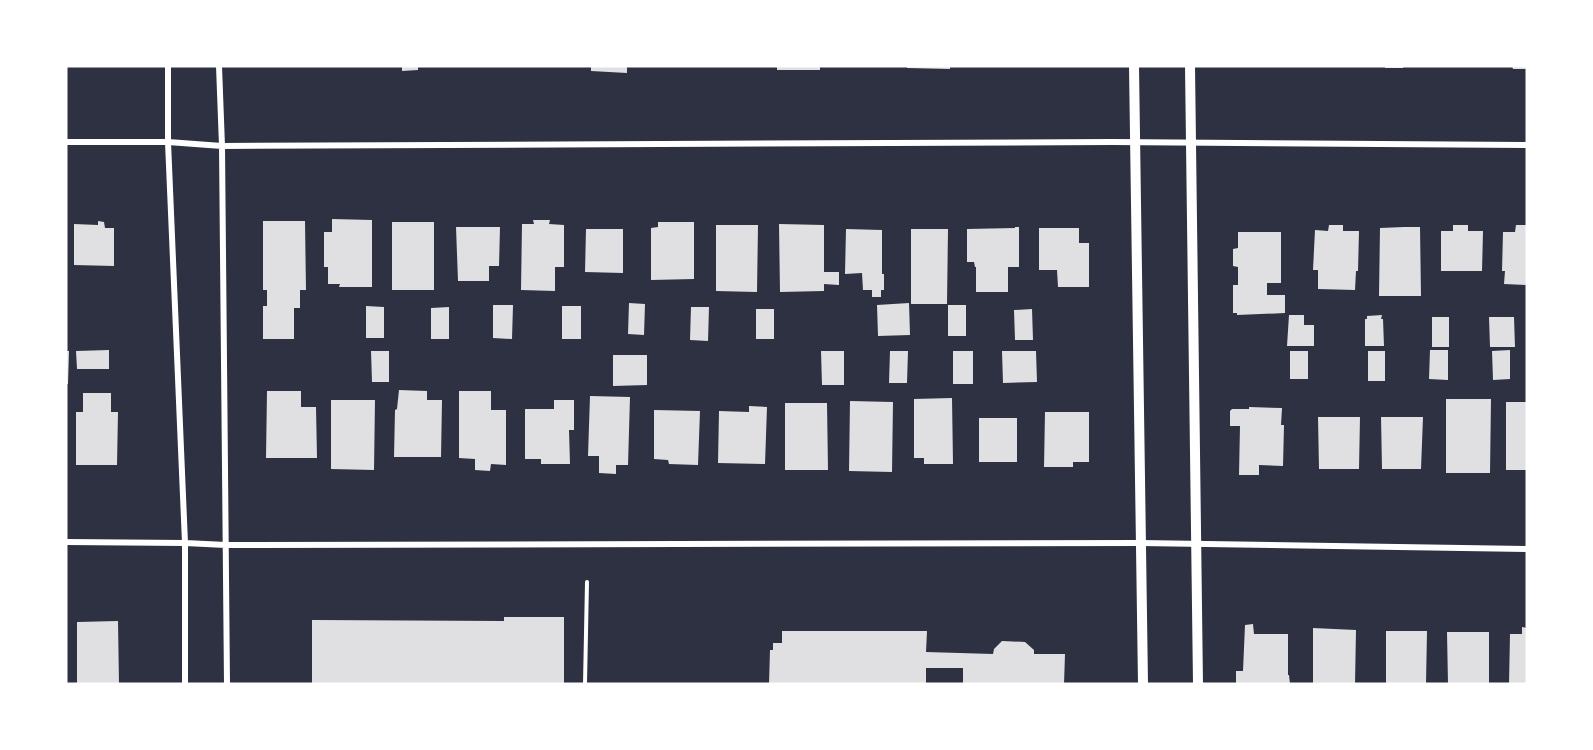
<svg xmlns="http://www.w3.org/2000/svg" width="1593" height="750" viewBox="0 0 1593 750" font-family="Figtree,sans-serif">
	<rect width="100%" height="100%" fill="#2d3142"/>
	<!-- building -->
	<path fill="#e0e0e3" d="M 402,66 L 418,66 L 418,70 L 402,71 Z
		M 591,66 L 627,66 L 627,73 L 591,71 Z
		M 777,66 L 820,66 L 820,70 L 777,70 Z
		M 907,66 L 950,66 L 950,69 L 907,68 Z
		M 1385,66 L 1404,66 L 1403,68 L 1385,68 Z
		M 1512,66 L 1527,66 L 1527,69 L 1513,69 Z
		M 332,219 L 372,220 L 372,287 L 339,287 L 340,284 L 328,284 L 328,267 L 324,267 L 324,232 L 332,232 Z
		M 533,220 L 550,220 L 549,224 L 564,225 L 564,267 L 555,267 L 555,291 L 521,290 L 522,224 L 534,224 Z
		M 98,221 L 104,222 L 105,228 L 114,228 L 114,266 L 74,265 L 74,224 L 98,225 Z
		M 263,221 L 305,221 L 306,290 L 300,290 L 300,308 L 294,308 L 294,339 L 263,339 L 263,306 L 267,306 L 267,290 L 263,290 Z
		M 392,222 L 434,222 L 434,290 L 392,290 Z
		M 658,222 L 694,222 L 694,279 L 651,280 L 651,228 L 658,227 Z
		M 779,224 L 824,225 L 824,272 L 839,272 L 839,285 L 824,284 L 824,291 L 780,292 Z
		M 716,225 L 758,225 L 757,292 L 716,291 Z
		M 1329,225 L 1343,225 L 1343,231 L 1359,231 L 1358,271 L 1356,271 L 1355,290 L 1318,289 L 1318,270 L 1313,270 L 1315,230 L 1328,231 Z
		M 1453,225 L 1468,225 L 1468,231 L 1483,231 L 1482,271 L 1441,271 L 1441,231 L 1453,231 Z
		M 1516,225 L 1527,225 L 1527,285 L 1504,284 L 1505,271 L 1502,271 L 1503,232 L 1515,232 Z
		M 456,227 L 500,227 L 499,266 L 489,266 L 489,281 L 458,281 Z
		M 1015,227 L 1019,227 L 1019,267 L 1008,267 L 1008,292 L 976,292 L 976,267 L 975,267 L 974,262 L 967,262 L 967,229 L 1015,228 Z
		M 1404,227 L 1420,227 L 1421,296 L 1379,296 L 1380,228 Z
		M 1039,228 L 1079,228 L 1079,243 L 1089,243 L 1089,287 L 1058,287 L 1057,270 L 1039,270 Z
		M 586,229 L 623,229 L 623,273 L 585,272 Z
		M 846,229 L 882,230 L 882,274 L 884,274 L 884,290 L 881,290 L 881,297 L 872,297 L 872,290 L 863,290 L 862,273 L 845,274 Z
		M 911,229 L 948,229 L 947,304 L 911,304 Z
		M 1238,232 L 1281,232 L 1281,283 L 1267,283 L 1267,295 L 1285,295 L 1285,313 L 1237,315 L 1237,313 L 1233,313 L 1233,285 L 1238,285 L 1238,267 L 1233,266 L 1233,249 L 1238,248 Z
		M 629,303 L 645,304 L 644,335 L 628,334 Z
		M 909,303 L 910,335 L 878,336 L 877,305 Z
		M 493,305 L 513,305 L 512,339 L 493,338 Z
		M 948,305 L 966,305 L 966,336 L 948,336 Z
		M 366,306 L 384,307 L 384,338 L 366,338 Z
		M 562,306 L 581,306 L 581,339 L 562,339 Z
		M 449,307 L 449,339 L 431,339 L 431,308 Z
		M 691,307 L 709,307 L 708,341 L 690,340 Z
		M 756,309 L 774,309 L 774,339 L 756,339 Z
		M 1032,309 L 1033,340 L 1015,340 L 1014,310 Z
		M 1289,315 L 1304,315 L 1304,325 L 1314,325 L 1314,346 L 1287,346 Z
		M 1382,315 L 1381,319 L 1383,319 L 1384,346 L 1365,346 L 1365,319 L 1367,319 L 1367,316 Z
		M 1432,317 L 1449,317 L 1449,347 L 1432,347 Z
		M 1489,317 L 1514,317 L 1515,347 L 1490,347 Z
		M 109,350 L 109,369 L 77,369 L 76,351 Z
		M 1430,350 L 1448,350 L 1448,380 L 1429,379 Z
		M 1510,350 L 1510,379 L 1493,380 L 1492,351 Z
		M 66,351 L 69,351 L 68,384 L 66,384 Z
		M 371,351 L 389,351 L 389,382 L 372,382 Z
		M 821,351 L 844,351 L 844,385 L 822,385 Z
		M 890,351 L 908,351 L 907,383 L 889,383 Z
		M 953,351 L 973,351 L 973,384 L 953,384 Z
		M 1002,351 L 1036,351 L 1037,382 L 1003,383 Z
		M 1290,351 L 1308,351 L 1308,379 L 1290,379 Z
		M 1368,351 L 1385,351 L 1385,381 L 1368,381 Z
		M 613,355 L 647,355 L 647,385 L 613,386 Z
		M 399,390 L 427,391 L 427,400 L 442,400 L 441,457 L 394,457 L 395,410 L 397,409 Z
		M 267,391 L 301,391 L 301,407 L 316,407 L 317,458 L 266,458 Z
		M 459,391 L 491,391 L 491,410 L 506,410 L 506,465 L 491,464 L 490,471 L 475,470 L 475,459 L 459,458 Z
		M 83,393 L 111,393 L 111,412 L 118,412 L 117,465 L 76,465 L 76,412 L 83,412 Z
		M 590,396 L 630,397 L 628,465 L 616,465 L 616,474 L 599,473 L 599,456 L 588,456 Z
		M 952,398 L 953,464 L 924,464 L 924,458 L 914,458 L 914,399 Z
		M 1446,399 L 1491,399 L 1490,473 L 1446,473 Z
		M 331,400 L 375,400 L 374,470 L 331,469 Z
		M 554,400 L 574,400 L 574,430 L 569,430 L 570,464 L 541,464 L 541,459 L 525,459 L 525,409 L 554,409 Z
		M 850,401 L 893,402 L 892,472 L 849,471 Z
		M 1506,402 L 1527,402 L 1527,470 L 1506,470 Z
		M 785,403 L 827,403 L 828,470 L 785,470 Z
		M 749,406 L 767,407 L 765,464 L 718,463 L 719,411 L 749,412 Z
		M 1249,407 L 1282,408 L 1281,425 L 1284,425 L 1283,466 L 1259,465 L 1259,475 L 1239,475 L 1240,426 L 1230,426 L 1230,411 L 1232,409 L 1249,409 Z
		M 654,410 L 700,411 L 698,465 L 669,464 L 668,460 L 654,459 Z
		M 1045,412 L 1089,412 L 1089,462 L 1073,462 L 1073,467 L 1044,467 Z
		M 1318,417 L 1360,417 L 1359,469 L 1319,469 Z
		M 1381,417 L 1423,417 L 1421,469 L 1382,469 Z
		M 979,418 L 1017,418 L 1017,462 L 979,462 Z
		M 504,617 L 564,617 L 564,684 L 312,684 L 312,620 L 504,621 Z
		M 118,621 L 119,684 L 77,684 L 77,622 Z
		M 1253,624 L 1254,634 L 1288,634 L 1288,675 L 1289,675 L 1290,684 L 1236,684 L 1236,671 L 1243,671 L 1245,625 Z
		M 1522,627 L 1527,628 L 1527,684 L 1509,684 L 1510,634 L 1522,634 Z
		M 1313,628 L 1356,630 L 1355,684 L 1313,684 Z
		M 782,631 L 927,631 L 926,652 L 993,654 L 994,649 L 1002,641 L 1025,642 L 1034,650 L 1034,654 L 1065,654 L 1064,684 L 963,684 L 963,668 L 926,668 L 926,684 L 769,684 L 770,650 L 773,650 L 773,643 L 782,643 Z
		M 1386,631 L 1427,631 L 1426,684 L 1386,684 Z
		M 1447,632 L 1489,632 L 1489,684 L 1448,684 Z"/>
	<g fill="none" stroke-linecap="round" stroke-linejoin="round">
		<!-- path -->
		<path stroke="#fff" stroke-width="4" d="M 585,684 L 587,582"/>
		<!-- minor -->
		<path stroke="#fff" stroke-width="6" d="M 168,66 L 168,142 L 185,543 L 185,684
			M 219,66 L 222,146 L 227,684
			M 66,142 L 168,142 L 222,146 L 1112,142 L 1527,145
			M 66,542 L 185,543 L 226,545 L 1140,543 L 1527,549"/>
		<!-- tertiary -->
		<path stroke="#fff" stroke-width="10" d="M 1134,66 L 1143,684
			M 1190,66 L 1198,684"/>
	</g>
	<!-- border -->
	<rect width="1593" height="750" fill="none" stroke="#ffffff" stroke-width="135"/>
</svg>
